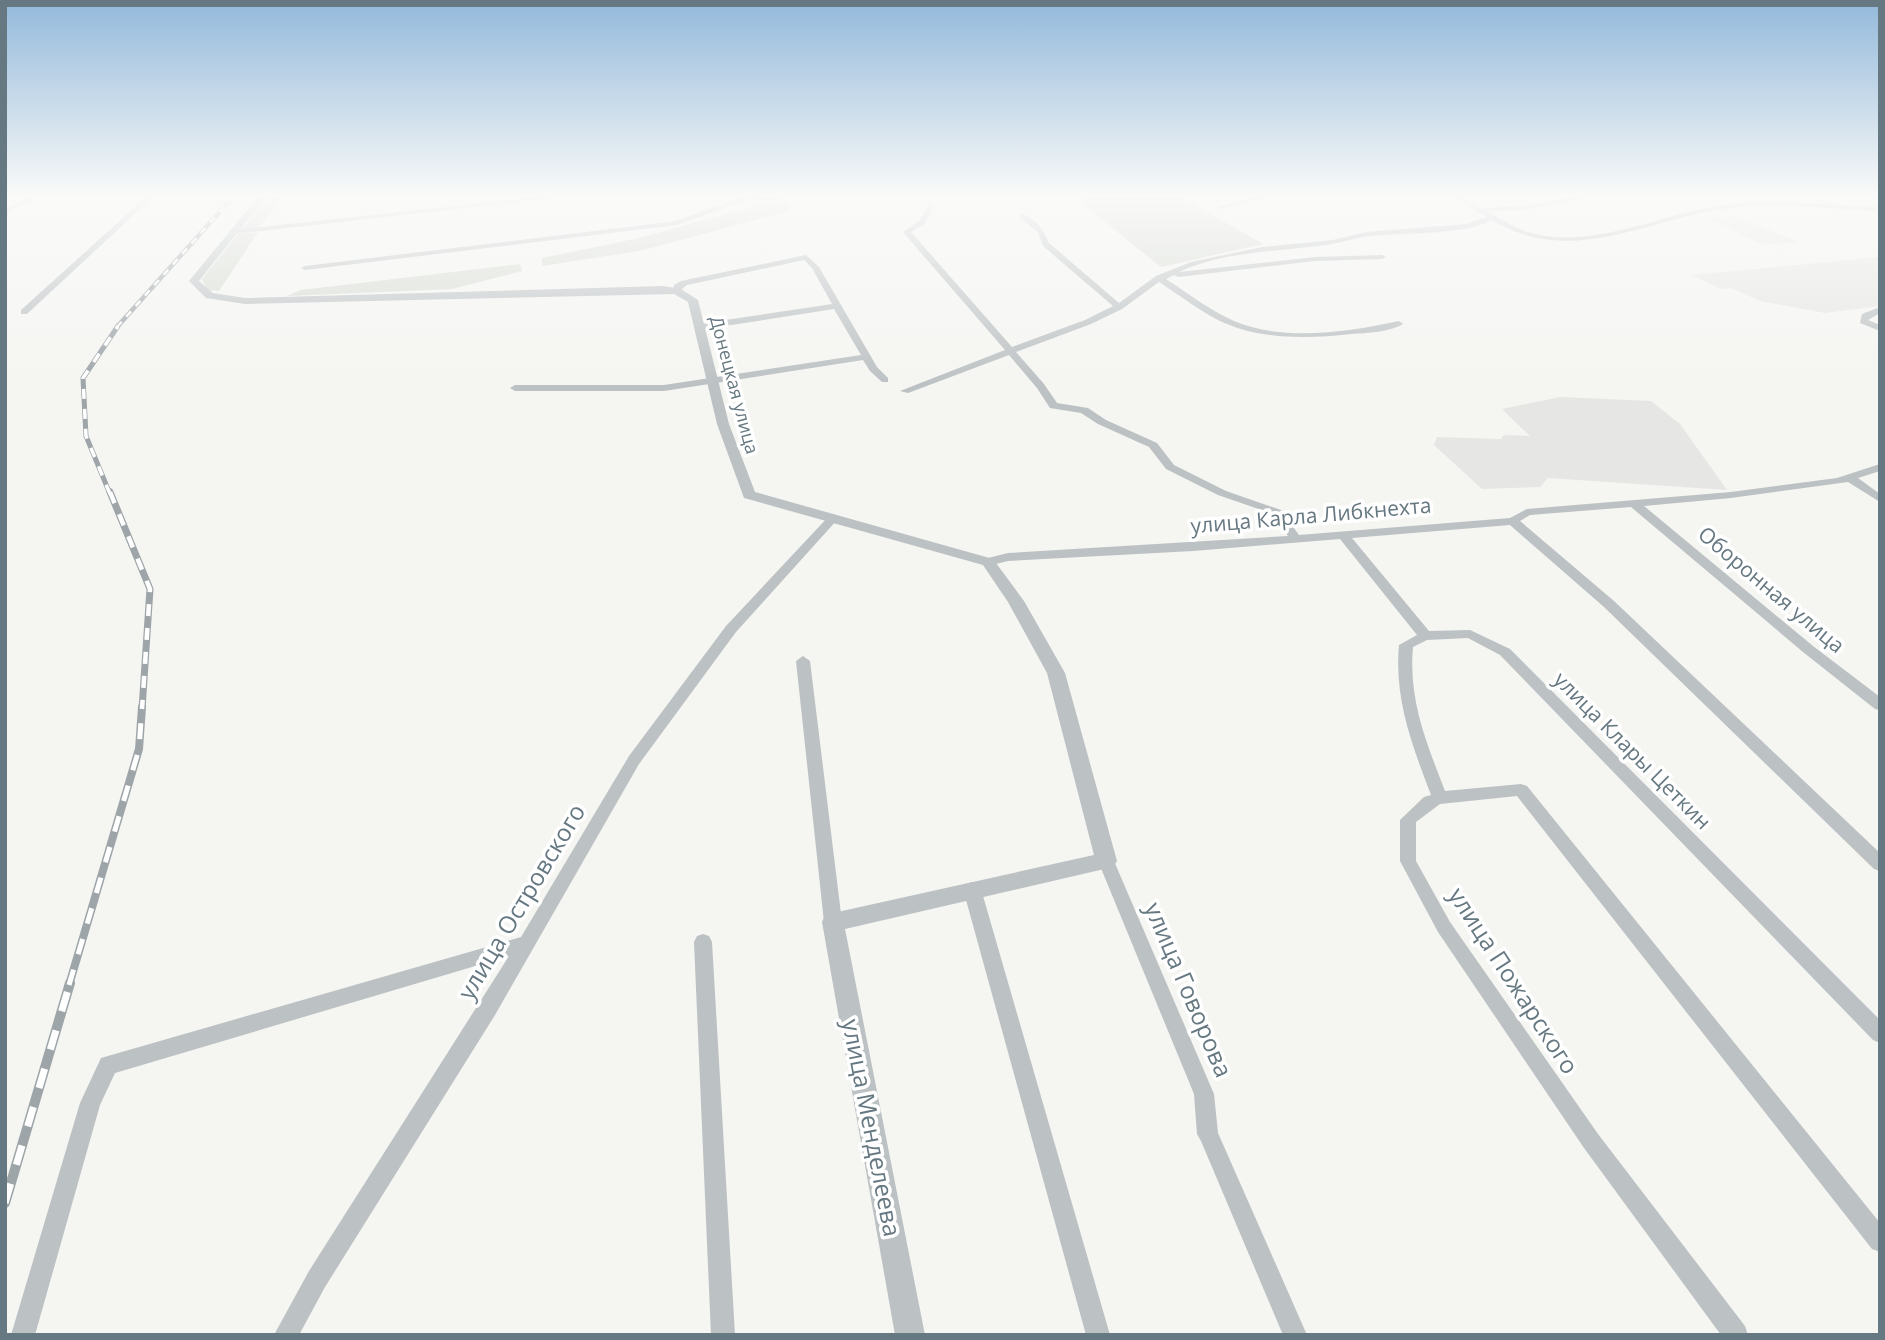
<svg xmlns="http://www.w3.org/2000/svg" width="1885" height="1340" viewBox="0 0 1885 1340" font-family="'Open Sans',sans-serif">
	<rect width="100%" height="100%" fill="#f5f5f2"/>
	<!-- built -->
	<path fill="#e6e6e5" d="M 1735,216 L 1798,242 L 1764,245 L 1708,218 Z
		M 1880,257 L 1880,306 L 1825,313 L 1760,301 L 1731,288 L 1721,289 L 1692,275 Z
		M 1560,397 L 1651,401 L 1680,424 L 1727,490 L 1548,478 L 1540,487 L 1482,489 L 1434,445 L 1437,437 L 1501,439 L 1504,435 L 1530,436 L 1502,409 Z"/>
	<!-- green -->
	<path fill="#d5dad1" d="M 268,197 L 285,197 L 259,227 L 241,230 Z
		M 1081,197 L 1181,197 L 1263,244 L 1161,267 L 1085,206 Z
		M 786,203 L 791,208 L 786,212 L 639,251 L 542,266 L 542,258 L 639,238 L 763,204 Z
		M 258,232 L 219,291 L 207,290 L 202,279 L 238,234 Z
		M 520,264 L 522,271 L 452,289 L 287,296 L 301,290 Z"/>
	<g fill="none" stroke-linecap="round" stroke-linejoin="round">
		<!-- minor -->
		<path fill="#bcc1c3" fill-rule="evenodd" d="M 30,197 L 38,197 L 5,214 L 5,209 Z
			M 146,197 L 153,197 L 27,314 L 21,314 L 21,310 Z
			M 539,197 L 561,197 L 233,234 L 229,232 L 233,230 Z
			M 741,197 L 778,197 L 781,199 L 778,201 L 748,199 L 677,225 L 305,270 L 301,268 L 305,266 L 676,221 Z
			M 1258,197 L 1271,197 L 1220,209 L 1217,207 Z
			M 1454,197 L 1462,197 L 1481,208 L 1525,206 L 1575,197 L 1589,197 L 1525,210 L 1487,211 C 1499,217 1512,227 1527,232 C 1594,252 1665,211 1731,204 C 1780,198 1830,205 1880,207 L 1880,211 C 1830,209 1779,202 1730,208 C 1644,219 1575,268 1491,220 C 1470,235 1397,233 1369,236 C 1357,237 1345,242 1332,244 C 1281,252 1227,250 1179,272 L 1315,257 L 1382,255 L 1386,257 L 1382,259 L 1315,261 L 1178,277 L 1174,275 L 1166,279 C 1188,293 1209,310 1234,321 C 1284,342 1348,332 1399,321 L 1403,324 C 1390,332 1367,333 1351,334 C 1307,339 1258,340 1218,320 C 1197,309 1179,295 1159,282 L 1122,309 L 1091,324 L 1016,352 L 1044,384 L 1057,403 L 1088,408 L 1106,420 L 1157,443 L 1174,465 L 1226,491 L 1281,510 L 1299,535 L 1510,518 L 1527,509 L 1731,492 L 1837,478 L 1880,464 L 1880,471 L 1858,478 L 1880,494 L 1880,502 L 1848,482 L 1731,498 L 1644,506 L 1813,646 L 1880,697 L 1880,710 L 1875,709 L 1803,652 L 1631,507 L 1530,515 L 1520,521 L 1614,601 L 1880,853 L 1880,871 L 1874,869 L 1604,607 L 1510,525 L 1352,538 L 1429,631 L 1470,630 L 1510,649 L 1880,1020 L 1880,1043 L 1873,1040 L 1500,655 L 1468,638 L 1427,640 L 1413,647 C 1408,700 1427,744 1445,791 L 1521,784 L 1527,786 L 1880,1223 L 1880,1252 L 1872,1249 L 1517,796 L 1440,804 L 1416,822 L 1416,861 L 1450,922 L 1598,1134 L 1745,1326 L 1748,1335 L 1721,1335 L 1584,1148 L 1438,932 L 1400,861 L 1400,820 L 1424,797 L 1431,795 C 1412,745 1394,699 1399,645 L 1417,635 L 1340,539 L 1193,551 L 1008,561 L 988,566 L 984,565 L 982,562 L 984,559 L 1008,553 L 1288,536 L 1273,514 L 1218,495 L 1166,469 L 1149,447 L 1098,424 L 1081,413 L 1050,408 L 1037,388 L 1009,355 L 908,393 L 900,391 L 1005,350 L 903,232 L 919,221 L 928,206 L 933,207 L 925,224 L 911,232 L 1012,347 L 1085,320 L 1113,306 L 1043,246 L 1038,232 L 1020,218 L 1020,214 C 1034,216 1044,230 1049,243 L 1119,303 L 1156,276 L 1191,262 L 1262,247 L 1333,240 L 1366,232 L 1466,224 L 1486,217 Z
			M 806,255 L 819,267 L 877,367 L 888,378 L 888,382 L 882,382 L 870,371 L 863,360 L 664,391 L 515,391 L 510,388 L 515,385 L 664,385 L 861,355 L 834,309 L 699,330 L 695,327 L 699,324 L 832,304 L 812,268 L 804,260 L 687,285 L 677,293 L 673,291 L 674,285 L 681,281 Z
			M 1880,307 L 1880,313 L 1868,320 L 1880,325 L 1880,331 L 1860,323 L 1862,314 Z
			M 833,514 L 837,516 L 837,520 L 736,632 L 639,764 L 495,1015 L 325,1287 L 299,1335 L 274,1335 L 309,1271 L 509,956 L 115,1073 L 100,1105 L 35,1335 L 11,1335 L 80,1103 L 101,1058 L 521,937 L 629,756 L 726,626 L 829,516 Z
			M 803,656 L 810,661 L 842,922 L 839,927 L 833,930 L 827,927 L 824,922 L 796,661 Z
			M 1106,854 L 1112,856 L 1114,861 L 1214,1094 L 1218,1133 L 1307,1335 L 1283,1335 L 1201,1141 L 1197,1134 L 1194,1094 L 1098,861 L 1100,856 Z
			M 972,882 L 978,884 L 981,889 L 1110,1335 L 1086,1335 L 963,889 L 966,884 Z
			M 703,934 L 709,936 L 712,942 L 735,1335 L 711,1335 L 694,942 L 697,936 Z"/>
		<!-- tertiary -->
		<path fill="#bcc1c3" fill-rule="evenodd" d="M 258,197 L 266,197 L 199,281 L 213,293 L 245,298 L 663,286 L 681,289 L 698,300 L 729,424 L 755,492 L 993,559 L 1024,601 L 1065,673 L 1117,861 L 1113,867 L 845,929 L 925,1335 L 895,1335 L 822,922 L 825,915 L 833,913 L 1094,855 L 1047,673 L 1008,602 L 983,565 L 744,498 L 717,424 L 688,302 L 674,294 L 245,304 L 206,298 L 189,281 Z"/>
		<defs>
			<path id="rail-far4" d="M 117,327 L 233,197"/>
			<path id="rail-far3" d="M 110,494 L 86,436 L 83,378 L 118,326"/>
			<path id="rail-far2" d="M 110,492 L 150,589 L 142,709"/>
			<path id="rail-far1" d="M 69,985 L 139,749 L 142,707"/>
			<path id="rail" d="M 5,1203 L 70,983"/>
		</defs>
		<!-- rail-far4 casing -->
		<use href="#rail-far4" stroke="#9ea5a9" stroke-width="4.5"/>
		<!-- rail-far3 casing -->
		<use href="#rail-far3" stroke="#9ea5a9" stroke-width="5"/>
		<!-- rail-far2 casing -->
		<use href="#rail-far2" stroke="#9ea5a9" stroke-width="7"/>
		<!-- rail-far1 casing -->
		<use href="#rail-far1" stroke="#9ea5a9" stroke-width="8"/>
		<!-- rail casing -->
		<use href="#rail" stroke="#9ea5a9" stroke-width="10"/>
		<!-- rail-far4 -->
		<use href="#rail-far4" stroke="#fff" stroke-width="2.5" stroke-dasharray="7" stroke-linecap="butt"/>
		<!-- rail-far3 -->
		<use href="#rail-far3" stroke="#fff" stroke-width="3.5" stroke-dasharray="10" stroke-linecap="butt"/>
		<!-- rail-far2 -->
		<use href="#rail-far2" stroke="#fff" stroke-width="4.5" stroke-dasharray="12" stroke-linecap="butt"/>
		<!-- rail-far1 -->
		<use href="#rail-far1" stroke="#fff" stroke-width="5" stroke-dasharray="16" stroke-linecap="butt"/>
		<!-- rail -->
		<use href="#rail" stroke="#fff" stroke-width="7" stroke-dasharray="20" stroke-linecap="butt"/>
	</g>
	<!-- sky -->
	<linearGradient id="sky" x2="0" y2="1"><stop stop-color="#93b9da"/><stop offset="0.51" stop-color="#fafaf9"/><stop offset="1" stop-color="#fafaf9" stop-opacity="0"/></linearGradient>
	<rect width="1885" height="385" fill="url(#sky)"/>
	<g text-anchor="middle" stroke-width="7" stroke-linejoin="round" paint-order="stroke">
		<!-- far-street labels -->
		<g font-size="18" fill="#667881" stroke="#fff">
			<text transform="translate(734 385) rotate(75)" y="6">Донецкая улица</text>
		</g>
		<!-- street labels -->
		<g font-size="21" fill="#667881" stroke="#fff">
			<text transform="translate(1311 516) rotate(-5)" y="7">улица Карла Либкнехта</text>
			<text transform="translate(1771 590) rotate(40)" y="7">Оборонная улица</text>
			<text transform="translate(1632 751) rotate(45)" y="7">улица Клары Цеткин</text>
		</g>
		<!-- near-street labels -->
		<g font-size="24" fill="#667881" stroke="#fff">
			<text transform="translate(522 902) rotate(-59)" y="8">улица Островского</text>
			<text transform="translate(1513 981) rotate(57)" y="8">улица Пожарского</text>
			<text transform="translate(1188 990) rotate(67)" y="8">улица Говорова</text>
			<text transform="translate(871 1128) rotate(79)" y="8">улица Менделеева</text>
		</g>
	</g>
	<!-- border -->
	<rect width="1885" height="1340" fill="none" stroke="#667881" stroke-width="14"/>
</svg>
